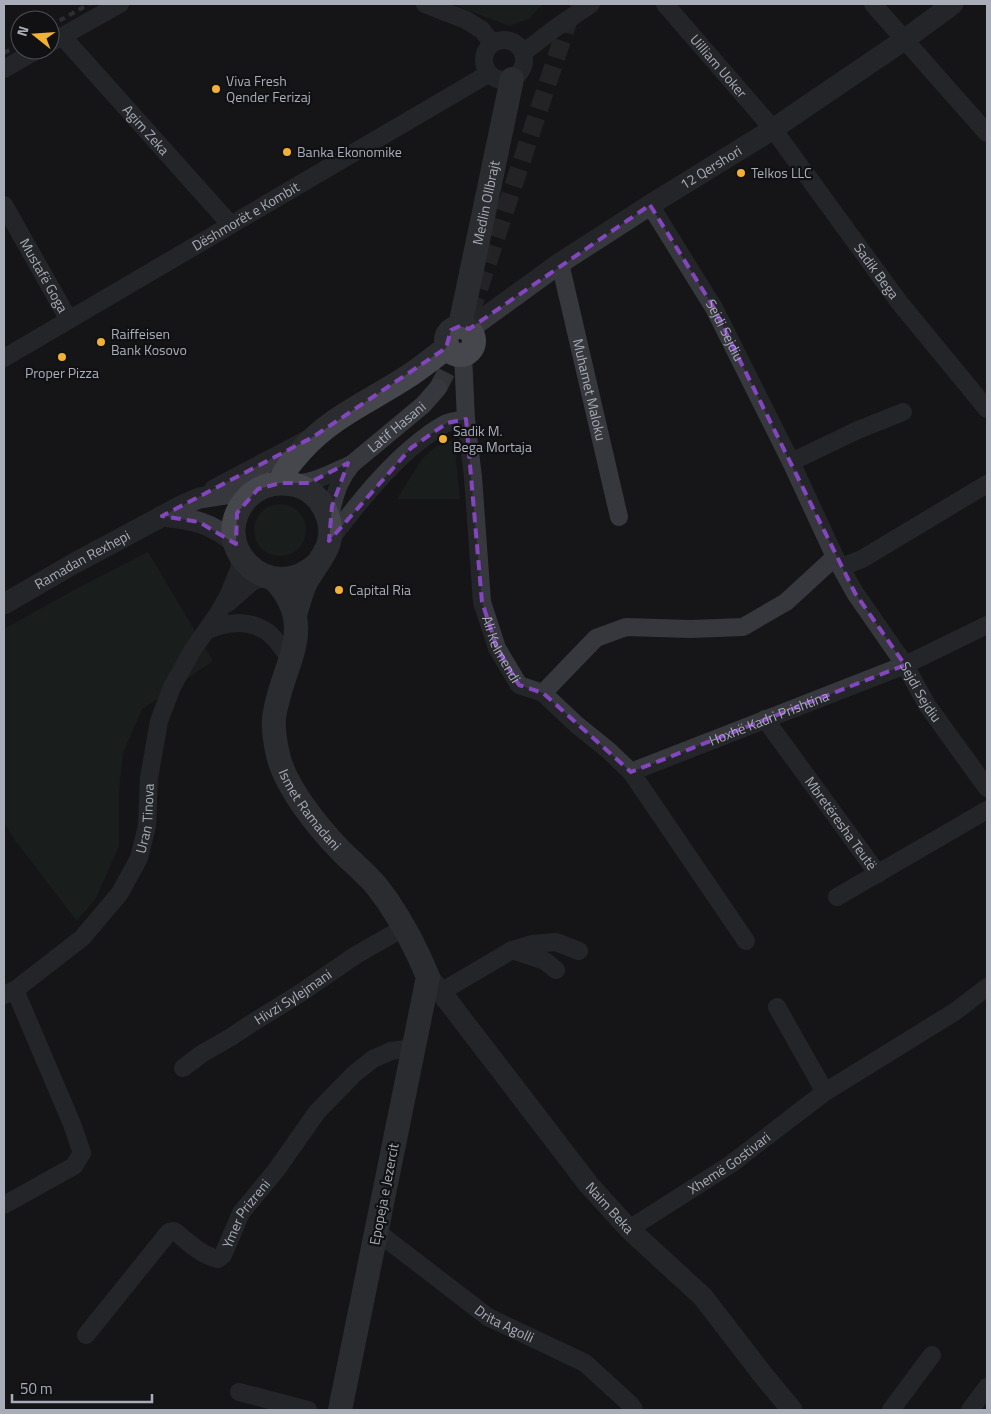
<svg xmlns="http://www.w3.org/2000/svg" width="991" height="1414" viewBox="0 0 991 1414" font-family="'Titillium Web',sans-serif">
	<rect width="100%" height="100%" fill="#161618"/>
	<!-- green -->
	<path fill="#1e261f" d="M 452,4 L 543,4 L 529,19 L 509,26 Z
		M 454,439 L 460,499 L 397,499 L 422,459 L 435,447 Z
		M254 530a26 26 0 1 1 52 0a26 26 0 1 1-52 0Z
		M 148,552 L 213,661 L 142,709 L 123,753 L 119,790 L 119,846 L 96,898 L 77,921 L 14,839 L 4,822 L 4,629 L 74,590 Z"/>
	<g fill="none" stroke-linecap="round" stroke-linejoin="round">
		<!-- minor-tunnel -->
		<path stroke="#333438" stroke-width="18" stroke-dasharray="18 9" stroke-linecap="butt" d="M 438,388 L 454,357 L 477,295 L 574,4"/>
		<!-- minor -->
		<g stroke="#37383d" stroke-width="18">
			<path d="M 425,4 L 466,20 L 482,30 L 492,43"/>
			<path id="s1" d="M 665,4 L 773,129 L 899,302 L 987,409"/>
			<path d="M 873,4 L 987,133"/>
			<path id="s2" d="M 62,36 L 231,225"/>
			<circle cx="504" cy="60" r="20"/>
			<path d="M 50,43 L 120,4"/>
			<path d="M 523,53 L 554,29 L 591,4"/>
			<path d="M 4,69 L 37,50"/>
			<path id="s3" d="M 4,205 L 69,320"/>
			<path id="s4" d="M 650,205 L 714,308 L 791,462 L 835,557 L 855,593 L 905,665 L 927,705 L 987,788"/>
			<path id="s5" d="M 560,263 L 619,517"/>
			<path id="s6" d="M 463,355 L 466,419 L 473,477 L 482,602 L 497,648 L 519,685 L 543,693 L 577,725 L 608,750 L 631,772 L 746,941"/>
			<path id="s7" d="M 4,358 L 488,74"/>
			<path d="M 791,462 L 858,430 L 903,412"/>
			<path d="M 295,484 C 317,482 331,473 352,464"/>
			<path id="s8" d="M 330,522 C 332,501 338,480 352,464 L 423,405 L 438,388"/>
			<path d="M 329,541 C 357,505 385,468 421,440 C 429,434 438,427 447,423 C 453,421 460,420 466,419"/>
			<path d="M 841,567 L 862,559 L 987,484"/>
			<path d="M 228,603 L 253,581 L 267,577"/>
			<path d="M 206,631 C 225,622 247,619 266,631 C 276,638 284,650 291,660"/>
			<path d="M 543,693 L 596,638 L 626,627 L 691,629 L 743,627 L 786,602 L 835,557"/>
			<path id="s9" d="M 765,719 L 878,874"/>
			<path id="s10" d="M 631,772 L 905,665 L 987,625"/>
			<path d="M 837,897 L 987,810"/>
			<path d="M 512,950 L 532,944 L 556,942 L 579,951"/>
			<path d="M 441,992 L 512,950 L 545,961 L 556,970"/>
			<path id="s11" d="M 4,995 L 15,990 L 82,938 L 120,893 L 139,858 L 147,826 L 149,778 L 159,721 L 172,687 L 192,651 L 219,612 L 229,594 L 240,567 L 239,554"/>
			<path d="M 777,1007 L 825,1092"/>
			<path id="s12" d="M 183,1068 L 203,1053 L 231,1037 L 249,1025 L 299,994 L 356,955 L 405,927"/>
			<path d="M 4,1205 L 74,1166 L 82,1153 L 72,1124 L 15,990"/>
			<path id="s13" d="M 629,1229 L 731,1164 L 825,1092 L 956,1011 L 987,987"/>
			<path id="s14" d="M 376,1231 L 488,1317 L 585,1363 L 631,1405 L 634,1410"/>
			<path id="s15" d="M 86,1335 L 169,1232 L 173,1231 L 176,1232 C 189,1243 201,1255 218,1259 L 223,1255 L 241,1213 L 277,1169 L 317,1112 L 354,1074 L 373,1059 L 391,1051 L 413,1048"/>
			<path d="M 239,1392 L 308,1410"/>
			<path d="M 891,1410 L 932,1355"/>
			<path d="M 970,1410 L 987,1387"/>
		</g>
		<!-- tertiary -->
		<g stroke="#37383d" stroke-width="21">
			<path id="s16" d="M 469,329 L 560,263 L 650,205 L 773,129 L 904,40 L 953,4"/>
			<path d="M 214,490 L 309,440"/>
			<path d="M 162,516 C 192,519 213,523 236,544"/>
			<path id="s17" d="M 4,604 L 73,564 L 183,505 L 199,498 L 258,489"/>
			<path id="s18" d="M 428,977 L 441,992 L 589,1185 L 629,1229 L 703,1297 L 763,1375 L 792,1410"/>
		</g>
		<!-- secondary -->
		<g stroke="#45474d" stroke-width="24">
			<path id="s19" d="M 460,326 L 512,79"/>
			<circle cx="460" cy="341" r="14"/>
			<path d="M 280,483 C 284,470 292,461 301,451 C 331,417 370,401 407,377 C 421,368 434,357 448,347"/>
			<path id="s20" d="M 274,579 C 320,629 281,664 274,718 C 273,731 276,747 279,759 C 288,790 318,827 340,850 C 351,861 363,871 373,882 C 378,887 382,894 387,900 C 404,925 417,950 428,977 L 340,1410"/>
			<path d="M 295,615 C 298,604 301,593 306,582 C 319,559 337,545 328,517 C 322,499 308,486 290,484 C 274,482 259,486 248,497 C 204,543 269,609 317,564"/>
		</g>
		<!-- rail -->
		<path stroke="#4a4c52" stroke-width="4" stroke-dasharray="6 5" stroke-linecap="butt" d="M 50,26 L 89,4
			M 4,53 L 20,44"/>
	</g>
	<!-- marked area -->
	<path d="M0 0H991V1414H0ZM 650,205 L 714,308 L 855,593 L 905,665 L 631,772 L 543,693 L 519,685 L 497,648 L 482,602 L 466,419 L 447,423 L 411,448 L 329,541 L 332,506 L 348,463 L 309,483 L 280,483 L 258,489 L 237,513 L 236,544 L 199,522 L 162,516 L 313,437 L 446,348 L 451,330 L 460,326 L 469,329 Z" fill="#161618" fill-opacity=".55" fill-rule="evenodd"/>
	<path fill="none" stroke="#8446be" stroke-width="4" stroke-dasharray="10 6" stroke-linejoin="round" d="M 650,205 L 714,308 L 855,593 L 905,665 L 631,772 L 543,693 L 519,685 L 497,648 L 482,602 L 466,419 L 447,423 L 411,448 L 329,541 L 332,506 L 348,463 L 309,483 L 280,483 L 258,489 L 237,513 L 236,544 L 199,522 L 162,516 L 313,437 L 446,348 L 451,330 L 460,326 L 469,329 Z"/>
	<!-- markers -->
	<g fill="#f2b134" stroke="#111113" stroke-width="2">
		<circle cx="216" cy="89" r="5"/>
		<circle cx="287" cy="152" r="5"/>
		<circle cx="741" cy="173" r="5"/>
		<circle cx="101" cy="342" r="5"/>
		<circle cx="62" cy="357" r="5"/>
		<circle cx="443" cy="439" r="5"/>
		<circle cx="339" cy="590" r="5"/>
	</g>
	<g text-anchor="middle" stroke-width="4.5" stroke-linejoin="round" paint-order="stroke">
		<!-- street labels -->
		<g font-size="14" fill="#a8adb8" stroke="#111113">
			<text dy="5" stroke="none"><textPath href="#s1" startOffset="82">Uilliam Uoker</textPath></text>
			<text dy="5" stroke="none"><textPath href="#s2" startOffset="126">Agim Zeka</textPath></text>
			<text dy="5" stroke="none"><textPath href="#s16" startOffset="291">12 Qershori</textPath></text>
			<text dy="5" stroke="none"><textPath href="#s19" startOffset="126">Medlin Ollbrajt</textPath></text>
			<text dy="5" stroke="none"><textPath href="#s7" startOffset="280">Dëshmorët e Kombit</textPath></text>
			<text dy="5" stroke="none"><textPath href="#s1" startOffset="341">Sadik Bega</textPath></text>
			<text dy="5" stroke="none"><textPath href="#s3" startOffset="81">Mustafë Goga</textPath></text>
			<text dy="5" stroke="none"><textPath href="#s4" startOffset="146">Sejdi Sejdiu</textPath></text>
			<text dy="5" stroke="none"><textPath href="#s5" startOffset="130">Muhamet Maloku</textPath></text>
			<text dy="5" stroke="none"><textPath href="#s8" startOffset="121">Latif Hasani</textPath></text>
			<text dy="5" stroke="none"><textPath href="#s17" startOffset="90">Ramadan Rexhepi</textPath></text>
			<text dy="5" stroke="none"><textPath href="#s6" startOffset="299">Ali Kelmendi</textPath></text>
			<text dy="5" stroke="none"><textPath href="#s4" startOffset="558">Sejdi Sejdiu</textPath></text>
			<text dy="5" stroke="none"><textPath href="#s10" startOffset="148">Hoxhë Kadri Prishtina</textPath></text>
			<text dy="5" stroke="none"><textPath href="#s20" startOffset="249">Ismet Ramadani</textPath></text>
			<text dy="5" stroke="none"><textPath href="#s11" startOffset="236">Uran Tinova</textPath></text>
			<text dy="5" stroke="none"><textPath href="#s9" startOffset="129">Mbretëresha Teutë</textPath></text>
			<text dy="5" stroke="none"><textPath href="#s12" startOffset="131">Hivzi Sylejmani</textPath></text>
			<text dy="5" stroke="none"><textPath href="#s13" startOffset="120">Xhemë Gostivari</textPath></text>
			<text transform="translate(384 1194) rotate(-79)" y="5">Epopeja e Jezercit</text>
			<text dy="5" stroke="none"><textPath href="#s18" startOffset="294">Naim Beka</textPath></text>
			<text dy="5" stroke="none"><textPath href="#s15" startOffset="244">Ymer Prizreni</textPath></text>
			<text dy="5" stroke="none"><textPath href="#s14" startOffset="159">Drita Agolli</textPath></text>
		</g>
		<!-- poi labels -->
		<g font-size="14" fill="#a8adb8" stroke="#111113" text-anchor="start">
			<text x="226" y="86">Viva Fresh<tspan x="226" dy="16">Qender Ferizaj</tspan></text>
			<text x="297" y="157">Banka Ekonomike</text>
			<text x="751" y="178">Telkos LLC</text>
			<text x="111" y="339">Raiffeisen<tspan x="111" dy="16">Bank Kosovo</tspan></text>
			<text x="62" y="378" text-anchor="middle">Proper Pizza</text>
			<text x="453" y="436">Sadik M.<tspan x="453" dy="16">Bega Mortaja</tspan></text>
			<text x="349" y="595">Capital Ria</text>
		</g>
	</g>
	<!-- border -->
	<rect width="991" height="1414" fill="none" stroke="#a8adb8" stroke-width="10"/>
	<!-- north arrow -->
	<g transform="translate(35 35) rotate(287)"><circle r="24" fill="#111113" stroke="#4d4f55"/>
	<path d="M0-4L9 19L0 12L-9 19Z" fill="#f2b134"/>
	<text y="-8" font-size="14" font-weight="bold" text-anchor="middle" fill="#a8adb8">N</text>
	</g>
	<!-- scale -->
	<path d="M12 1394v8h140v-8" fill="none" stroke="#a8adb8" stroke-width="2.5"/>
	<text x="20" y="1394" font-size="15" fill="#a8adb8" stroke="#111113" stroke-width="4" paint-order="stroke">50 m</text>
</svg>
